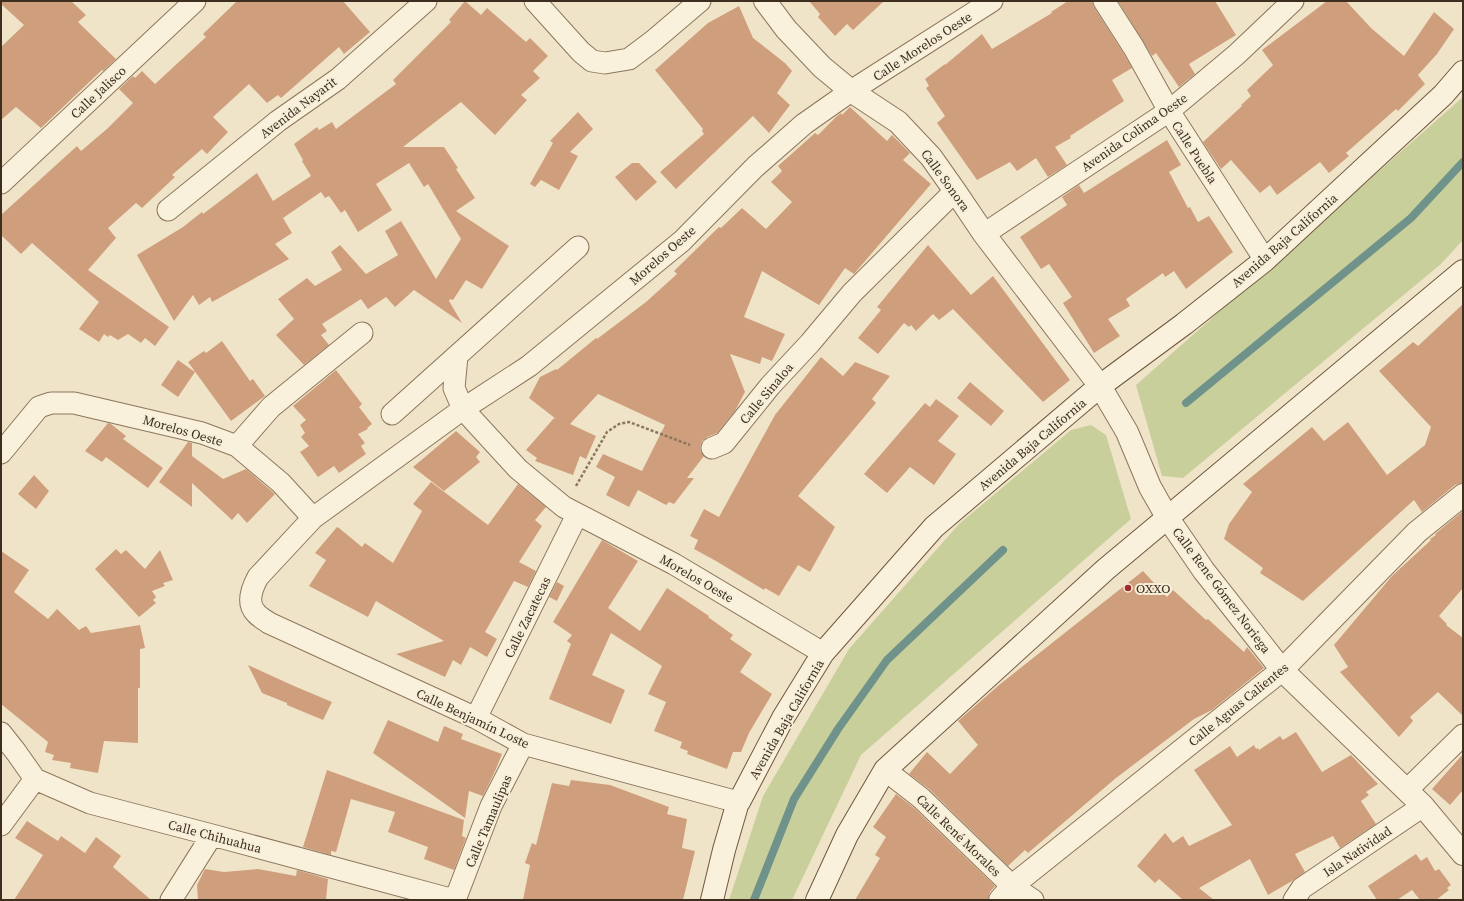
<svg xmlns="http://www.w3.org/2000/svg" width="1464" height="901" viewBox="0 0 1464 901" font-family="'Source Serif 4',serif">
	<rect width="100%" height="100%" fill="#f0e4c8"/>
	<!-- green -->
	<path fill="#c9cf9b" d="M 1463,97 L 1463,240 L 1441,264 L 1183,478 L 1162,476 L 1136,385 Z
		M 1091,425 L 1106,435 L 1131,519 L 861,755 L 792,900 L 729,900 L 763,796 L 849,649 L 959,524 L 1071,430 Z"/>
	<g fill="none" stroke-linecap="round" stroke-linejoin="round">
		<!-- stream -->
		<path stroke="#6f938a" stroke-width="8" d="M 1186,403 L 1411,218 L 1463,162
			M 754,900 L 794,799 L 838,729 L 887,660 L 1003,550"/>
	</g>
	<!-- building -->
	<path fill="#cf9f7d" d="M 1,1 L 71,1 L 86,15 L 78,22 L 116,59 L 103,71 L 102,70 L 41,128 L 16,107 L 1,120 L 1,47 L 24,25 L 1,4 Z
		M 237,1 L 343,1 L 370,32 L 344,54 L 339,47 L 281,98 L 278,95 L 267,103 L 249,84 L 213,117 L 228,132 L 207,154 L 202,149 L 172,175 L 175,177 L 142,208 L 136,203 L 108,228 L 116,238 L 88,270 L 169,327 L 155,346 L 145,338 L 141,343 L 128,334 L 118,340 L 110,335 L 108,337 L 104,334 L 99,342 L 79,329 L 99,302 L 32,243 L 21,254 L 1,235 L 1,215 L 77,146 L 81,151 L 108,128 L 133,103 L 119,89 L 133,76 L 135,78 L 142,71 L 155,84 L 206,37 L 203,34 Z
		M 465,1 L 481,15 L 487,8 L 526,42 L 530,38 L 548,56 L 533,71 L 540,78 L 521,95 L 527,100 L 495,135 L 461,102 L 403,147 L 444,147 L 458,168 L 456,169 L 475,198 L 456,211 L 509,246 L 482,289 L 466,280 L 453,300 L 450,299 L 449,301 L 462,323 L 414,290 L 395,307 L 386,297 L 368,309 L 361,299 L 322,324 L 327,331 L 321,335 L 329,345 L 304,365 L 276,335 L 294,319 L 278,299 L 307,278 L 315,286 L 342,270 L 331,252 L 340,245 L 366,274 L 398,255 L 385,231 L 401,221 L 436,279 L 461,239 L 428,184 L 424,187 L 409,163 L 376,184 L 392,210 L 358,232 L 345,210 L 341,213 L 329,196 L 325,198 L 321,192 L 283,218 L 292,233 L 275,244 L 289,259 L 212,302 L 210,297 L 199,305 L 193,295 L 174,321 L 137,255 L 183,227 L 202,212 L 203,214 L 257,173 L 273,201 L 311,176 L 302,161 L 303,160 L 294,144 L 317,127 L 319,130 L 332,122 L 336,129 L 396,84 L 393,80 L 451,22 L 449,20 Z
		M 809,1 L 884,1 L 853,30 L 847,24 L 835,36 L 818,17 L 820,14 Z
		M 1068,1 L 1092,1 L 1094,7 L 1124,54 L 1132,68 L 1112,80 L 1124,101 L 1070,136 L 1071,138 L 1055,147 L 1067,165 L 1048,177 L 1036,158 L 1017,171 L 1010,162 L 977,180 L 937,123 L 945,116 L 926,88 L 929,86 L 925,79 L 945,64 L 945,65 L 982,34 L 992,49 L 1052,13 L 1051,12 Z
		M 1118,1 L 1215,1 L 1236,35 L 1189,64 L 1195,74 L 1179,87 L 1156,53 L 1152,56 Z
		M 1327,1 L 1346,1 L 1371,28 L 1404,56 L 1434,12 L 1454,29 L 1437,54 L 1418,75 L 1425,84 L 1398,111 L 1396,109 L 1346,153 L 1349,156 L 1329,173 L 1320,162 L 1277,195 L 1270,185 L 1260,193 L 1231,160 L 1221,169 L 1203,142 L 1242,106 L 1241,105 L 1251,96 L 1247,90 L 1273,65 L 1262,50 Z
		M 739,6 L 753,38 L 785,63 L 792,71 L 777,93 L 790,105 L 769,133 L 753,116 L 676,189 L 660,172 L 704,134 L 702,131 L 703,129 L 655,70 L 708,23 Z
		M 850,107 L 887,141 L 892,135 L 910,153 L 903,160 L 931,184 L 854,274 L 845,268 L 819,305 L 762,271 L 744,317 L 785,334 L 772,361 L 762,357 L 760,364 L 730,354 L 745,392 L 735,411 L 717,433 L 707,437 L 702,441 L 700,447 L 701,452 L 704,456 L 687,478 L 694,478 L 674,504 L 669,502 L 666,505 L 638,490 L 629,507 L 606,495 L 615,477 L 596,467 L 603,454 L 642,471 L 665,425 L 598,394 L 570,424 L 596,436 L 586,459 L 580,456 L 573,475 L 535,461 L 537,458 L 526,450 L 554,418 L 556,419 L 529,398 L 540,377 L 556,369 L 557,370 L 596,338 L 597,339 L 646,302 L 677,274 L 674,271 L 719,227 L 721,228 L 742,208 L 766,229 L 792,202 L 771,182 L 782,171 L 778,166 L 815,133 L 818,135 L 836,117 L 841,113 L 842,115 Z
		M 578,112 L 593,129 L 570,152 L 578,156 L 559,190 L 541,180 L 535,187 L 530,184 L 553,143 L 550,141 Z
		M 1167,140 L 1181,165 L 1169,172 L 1188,208 L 1190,207 L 1198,222 L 1209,216 L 1233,252 L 1186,289 L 1174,271 L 1165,277 L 1163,273 L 1126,299 L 1130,306 L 1108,319 L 1120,336 L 1094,353 L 1063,303 L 1072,297 L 1049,264 L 1041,269 L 1020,237 L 1067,205 L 1062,197 L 1079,185 L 1084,193 Z
		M 632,163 L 639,163 L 657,182 L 636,201 L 615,177 Z
		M 928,245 L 971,295 L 993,276 L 1070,380 L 1043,402 L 953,309 L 939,320 L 933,314 L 916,331 L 911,325 L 909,327 L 904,323 L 878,354 L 858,338 L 881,310 L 877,307 Z
		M 1463,304 L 1463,483 L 1455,485 L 1422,512 L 1414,500 L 1303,601 L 1260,573 L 1263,568 L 1224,539 L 1229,524 L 1252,492 L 1243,484 L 1312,427 L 1324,441 L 1348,422 L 1387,475 L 1425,445 L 1431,427 L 1379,371 L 1413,342 L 1418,346 Z
		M 222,341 L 250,381 L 253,379 L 265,396 L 231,421 L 188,362 L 204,351 L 206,353 Z
		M 821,357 L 843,376 L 855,362 L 890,376 L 872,399 L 876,403 L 798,496 L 835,527 L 810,572 L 798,565 L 779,596 L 765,588 L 764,590 L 716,561 L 694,549 L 698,540 L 690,536 L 704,509 L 719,517 L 775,415 Z
		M 178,360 L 195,372 L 178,397 L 161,385 Z
		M 336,370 L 362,404 L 359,407 L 372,424 L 367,428 L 368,429 L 358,434 L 365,443 L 361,446 L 366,454 L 339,473 L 334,466 L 318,477 L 300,452 L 309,446 L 301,437 L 305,433 L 300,425 L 306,420 L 293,406 Z
		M 970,382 L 1004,411 L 991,426 L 957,398 Z
		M 936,399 L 959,416 L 938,441 L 956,454 L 934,485 L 910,467 L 887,493 L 864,474 L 925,403 L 930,407 Z
		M 108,423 L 111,424 L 126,436 L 123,439 L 163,468 L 148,488 L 106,457 L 102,462 L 85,451 Z
		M 456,431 L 480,452 L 476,457 L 480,462 L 444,491 L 413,467 Z
		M 188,442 L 192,443 L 192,456 L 223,479 L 246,469 L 275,494 L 247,523 L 238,513 L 232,520 L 192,483 L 192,507 L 159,482 Z
		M 34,475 L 49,491 L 36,509 L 18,494 Z
		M 431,482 L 488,525 L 518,484 L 546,507 L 535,520 L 542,526 L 519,562 L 536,571 L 528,587 L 514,581 L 485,632 L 497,639 L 487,657 L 470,647 L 461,665 L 453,660 L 445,677 L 396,654 L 444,641 L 376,601 L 368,617 L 309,586 L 326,560 L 315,553 L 337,527 L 339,528 L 362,547 L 365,543 L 393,563 L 422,511 L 413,504 Z
		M 1463,511 L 1463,588 L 1439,616 L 1447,624 L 1446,625 L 1463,638 L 1463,716 L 1438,692 L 1410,717 L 1413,721 L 1399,737 L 1340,672 L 1348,667 L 1334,645 L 1392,576 L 1431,540 L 1430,539 L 1436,535 L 1435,534 Z
		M 602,540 L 638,561 L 608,608 L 640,631 L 667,588 L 709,616 L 708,617 L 733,635 L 730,639 L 752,654 L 740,672 L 772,694 L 749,733 L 741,752 L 733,752 L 727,769 L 687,754 L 688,751 L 680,748 L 682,742 L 654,731 L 666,702 L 648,694 L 662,666 L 611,633 L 592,675 L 625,690 L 611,724 L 549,699 L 571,644 L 567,641 L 572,635 L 553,622 Z
		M 116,549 L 121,554 L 126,550 L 145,569 L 160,550 L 173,580 L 163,583 L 165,586 L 152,591 L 156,597 L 153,600 L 156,603 L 139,617 L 95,569 Z
		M 1,551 L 29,570 L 14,592 L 48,619 L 57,609 L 79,630 L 86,626 L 91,633 L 140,625 L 145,648 L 140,649 L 140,688 L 138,688 L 138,743 L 104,741 L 98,773 L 70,768 L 71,763 L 52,760 L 54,755 L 45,752 L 48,742 L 1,704 Z
		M 1143,571 L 1167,597 L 1173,590 L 1206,620 L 1208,619 L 1244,652 L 1247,647 L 1264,668 L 1212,710 L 1194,719 L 1116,778 L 1028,853 L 1025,850 L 1008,866 L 929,789 L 909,774 L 927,752 L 950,774 L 978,745 L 958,721 L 999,685 Z
		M 557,582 L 564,586 L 557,601 L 549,597 Z
		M 248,665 L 294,686 L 332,702 L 323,720 L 287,705 L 287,703 L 262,693 Z
		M 388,720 L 438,742 L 444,726 L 463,734 L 461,739 L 502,754 L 496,769 L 483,796 L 469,791 L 465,818 L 373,753 Z
		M 1296,732 L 1322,772 L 1351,755 L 1378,784 L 1366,792 L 1369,795 L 1361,801 L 1376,824 L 1340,848 L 1333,836 L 1295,854 L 1305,872 L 1292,881 L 1268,895 L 1250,859 L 1199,888 L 1214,900 L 1183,900 L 1159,879 L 1155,883 L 1137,866 L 1165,833 L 1173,843 L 1183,836 L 1189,846 L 1232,825 L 1194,770 L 1230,746 L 1237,757 L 1254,745 L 1256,749 L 1258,748 L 1259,750 L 1280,736 L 1283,740 Z
		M 1463,754 L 1463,790 L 1450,805 L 1432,789 Z
		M 327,770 L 464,820 L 462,836 L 466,838 L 454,870 L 424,859 L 428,847 L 388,832 L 395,812 L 351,799 L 336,852 L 331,851 L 331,855 L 303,847 Z
		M 571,780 L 610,785 L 669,807 L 667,814 L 687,819 L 682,848 L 695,851 L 683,900 L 523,900 L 530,865 L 525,863 L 532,843 L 536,845 L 552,783 L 569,786 Z
		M 896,794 L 913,807 L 995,886 L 990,892 L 988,900 L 855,900 L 880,858 L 875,855 L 886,837 L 873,827 Z
		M 27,821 L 58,841 L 61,836 L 85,853 L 96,837 L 121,856 L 113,867 L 151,900 L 14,900 L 43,855 L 15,838 Z
		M 1416,854 L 1421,861 L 1427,857 L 1435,871 L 1439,869 L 1451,885 L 1447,888 L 1449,890 L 1436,900 L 1420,900 L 1412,890 L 1397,900 L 1377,900 L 1368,886 Z
		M 205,869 L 224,872 L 258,869 L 296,876 L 297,870 L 328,879 L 326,900 L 198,900 L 197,885 Z"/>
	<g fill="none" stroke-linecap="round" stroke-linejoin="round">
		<defs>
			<path id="minor" d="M 535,1 L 581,52 L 592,61 L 605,63 L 629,59 L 653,41 L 700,1
				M 1104,1 L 1134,48 L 1169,111 L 1265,260
				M 1,183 L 195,1
				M 168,210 L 278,121 L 338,79 L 426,1
				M 984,234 L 1169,111 L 1236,55 L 1293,1
				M 457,356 L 454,388 L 463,409 L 518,469 L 564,507 L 674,564 L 823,653
				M 392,414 L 578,247
				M 237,446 L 271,407 L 362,333
				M 712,448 L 724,443 L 770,386 L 810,343 L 852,293 L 955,191
				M 1,453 L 39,407 L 51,403 L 74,403 L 202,433 L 237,446 L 281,483 L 313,518
				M 476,718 L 577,515
				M 1,733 L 16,752 L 35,779 L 90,803 L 212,835 L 454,900
				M 885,770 L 921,798 L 1012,886 L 1033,900
				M 1407,790 L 1463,735
				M 738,802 L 523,744 L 476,718 L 269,623 C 265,620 259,617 256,613 C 246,603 252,588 258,577 L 313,518 L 463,409 L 529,366 L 682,241 L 755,167 L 804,124 L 851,91 L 992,1
				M 1,825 L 35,779
				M 171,900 L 212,835
				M 455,900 L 491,806 L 523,744
				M 1294,900 L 1302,888 L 1423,806"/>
			<path id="tertiary" d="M 765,1 L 786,29 L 822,67 L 851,91 L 898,122 L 931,157 L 955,191 L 984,234 L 1100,386 L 1127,432 L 1150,487 L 1167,517 L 1204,571 L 1282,670 L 1423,806 L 1463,854
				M 1000,900 L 1012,886 L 1282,670 L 1417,532 L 1463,495"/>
			<path id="secondary" d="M 712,900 L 724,850 L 738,802 L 739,802 L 783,718 L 823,653 L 934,527 L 1100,386 L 1184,324 L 1265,260 L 1443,95 L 1463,72
				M 817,900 L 847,835 L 885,770 L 1106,569 L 1463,271"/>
		</defs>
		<!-- minor casing -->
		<use href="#minor" stroke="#8d765c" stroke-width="23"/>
		<!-- tertiary casing -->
		<use href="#tertiary" stroke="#8d765c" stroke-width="24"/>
		<!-- secondary casing -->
		<use href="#secondary" stroke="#6f573f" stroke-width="24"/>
		<!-- path -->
		<path stroke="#8d765c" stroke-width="2.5" stroke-dasharray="3 2" stroke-linecap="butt" d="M 576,486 L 607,432 L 619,424 L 629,422 L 690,445"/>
		<!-- minor -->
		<use href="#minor" stroke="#faf1dc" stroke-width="21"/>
		<!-- tertiary -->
		<use href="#tertiary" stroke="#faf1dc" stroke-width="22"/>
		<!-- secondary -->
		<use href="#secondary" stroke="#faf1dc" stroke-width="22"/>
	</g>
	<!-- markers -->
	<circle fill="#9e2a2b" stroke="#f7eed8" stroke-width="1.5" cx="1128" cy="588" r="4"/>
	<g text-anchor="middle" stroke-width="4" stroke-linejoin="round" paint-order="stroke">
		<!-- street labels -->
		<g font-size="13" fill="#3d2e20" stroke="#f7eed8">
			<text transform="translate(922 46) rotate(-33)" y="5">Calle Morelos Oeste</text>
			<text transform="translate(98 92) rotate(-43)" y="5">Calle Jalisco</text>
			<text transform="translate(298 107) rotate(-37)" y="5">Avenida Nayarit</text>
			<text transform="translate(1134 132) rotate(-35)" y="5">Avenida Colima Oeste</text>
			<text transform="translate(1195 152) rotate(57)" y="5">Calle Puebla</text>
			<text transform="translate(946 180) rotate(54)" y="5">Calle Sonora</text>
			<text transform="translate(1284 240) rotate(-41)" y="5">Avenida Baja California</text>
			<text transform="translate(662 255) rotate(-41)" y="5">Morelos Oeste</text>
			<text transform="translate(766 393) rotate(-50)" y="5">Calle Sinaloa</text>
			<text transform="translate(183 430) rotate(16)" y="5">Morelos Oeste</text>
			<text transform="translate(1032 444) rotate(-40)" y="5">Avenida Baja California</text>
			<text transform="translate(697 578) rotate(30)" y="5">Morelos Oeste</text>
			<text transform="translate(1222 590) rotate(53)" y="5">Calle Rene Gómez Noriega</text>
			<text transform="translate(527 617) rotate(-64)" y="5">Calle Zacatecas</text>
			<text transform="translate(1238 704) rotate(-39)" y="5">Calle Aguas Calientes</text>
			<text transform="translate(473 718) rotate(25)" y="5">Calle Benjamín Loste</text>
			<text transform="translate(786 719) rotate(-60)" y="5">Avenida Baja California</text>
			<text transform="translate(488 821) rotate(-67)" y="5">Calle Tamaulipas</text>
			<text transform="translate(959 835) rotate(44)" y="5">Calle René Morales</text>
			<text transform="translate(215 836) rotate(15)" y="5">Calle Chihuahua</text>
			<text transform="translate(1357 851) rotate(-34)" y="5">Isla Natividad</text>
		</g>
		<!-- poi labels -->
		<g font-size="13" fill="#3d2e20" stroke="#f7eed8" text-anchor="start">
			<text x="1136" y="593">OXXO</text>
		</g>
	</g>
	<!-- border -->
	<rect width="1464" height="901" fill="none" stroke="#3d2e20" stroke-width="4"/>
</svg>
